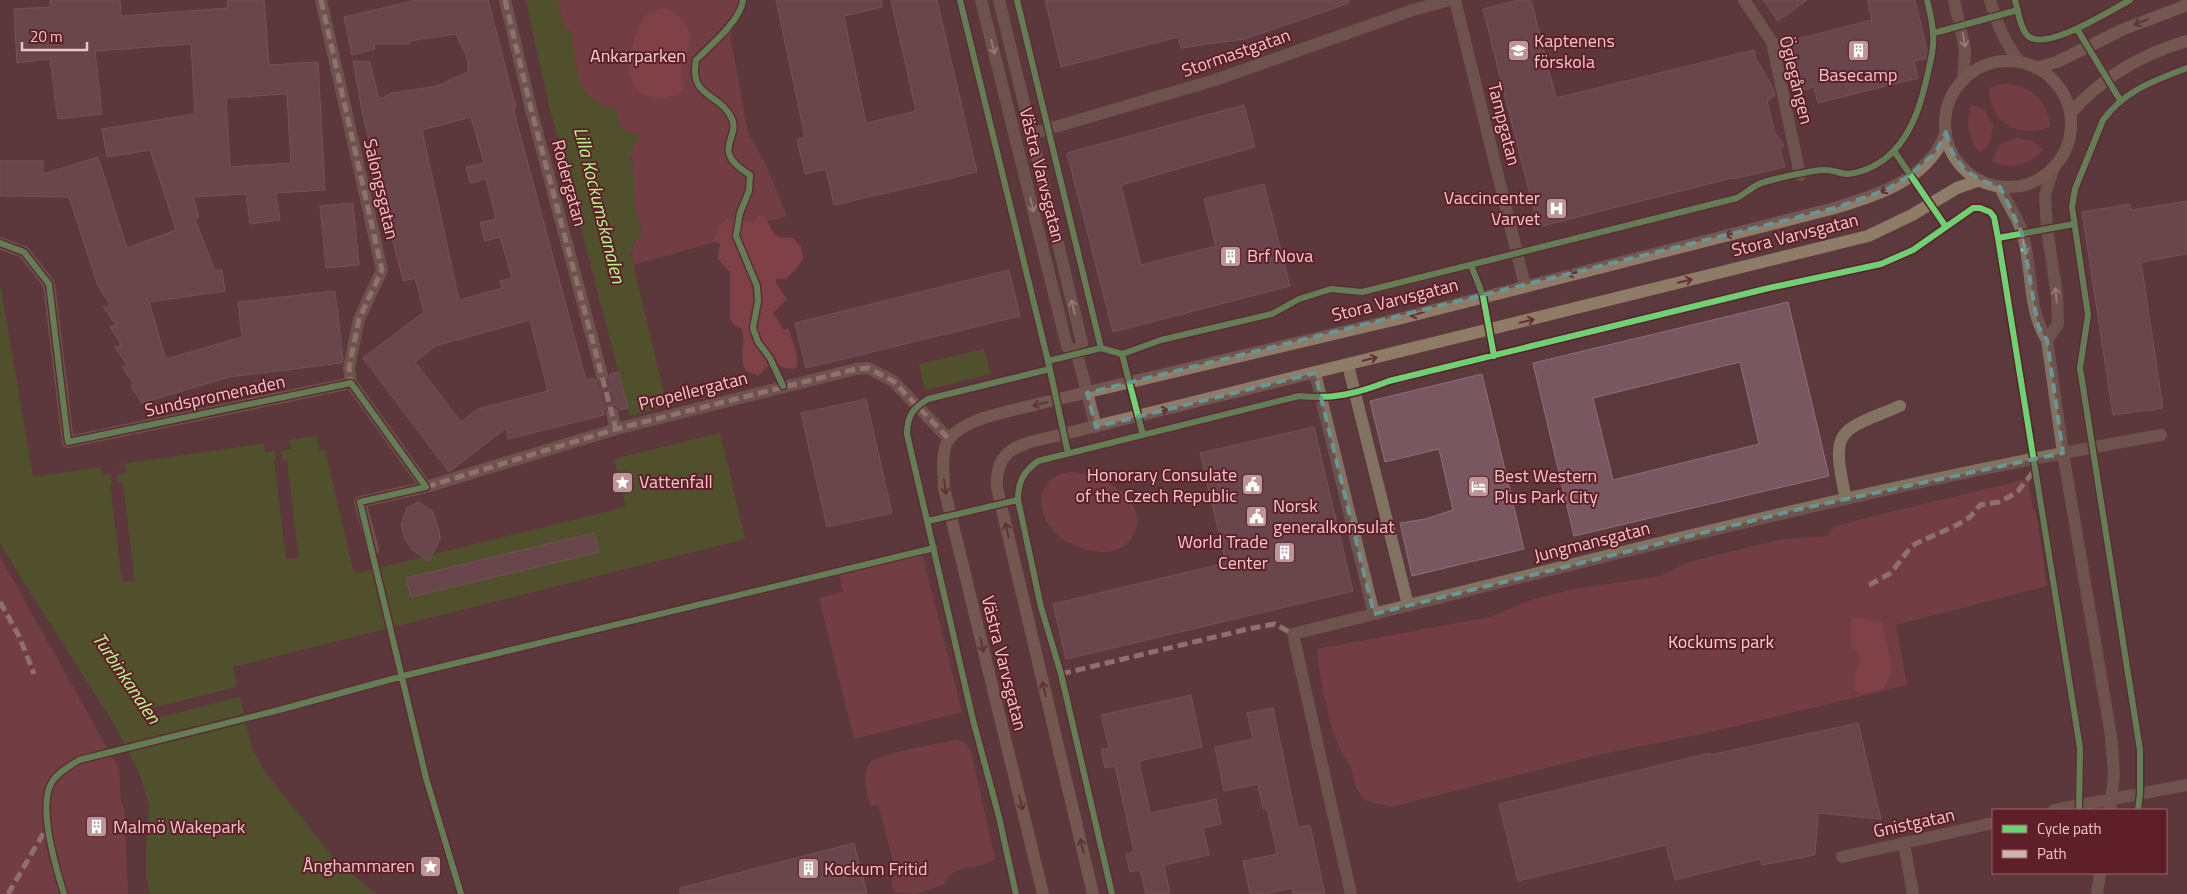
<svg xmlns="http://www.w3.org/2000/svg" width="2187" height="894" viewBox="0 0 2187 894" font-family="'Titillium Web',sans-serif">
	<rect width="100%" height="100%" fill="#5c393d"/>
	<!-- green -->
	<path fill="#8c464d" d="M 557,0 L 745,0 L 730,35 L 748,133 L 765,163 L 787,216 L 737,230 L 736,236 L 633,265 C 630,250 634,242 642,230 L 638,214 L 636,213 L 633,171 L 635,170 C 632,160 628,148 638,141 L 639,135 L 622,130 L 616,109 C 570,101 579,67 571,31 L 565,29 Z
		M 2004,84 C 2030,84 2048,100 2050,127 C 2017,138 1991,124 1989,88 Z
		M 1972,104 L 1985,111 L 1993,126 L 1990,143 L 1980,153 C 1968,137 1965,123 1972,104 Z
		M 2016,138 L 2032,141 L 2043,149 C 2030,166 2010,170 1991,161 L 2001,144 Z
		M 1071,472 C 1093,475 1117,483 1131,502 C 1147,525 1130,553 1103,552 C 1088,551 1068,545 1057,535 C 1034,514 1035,475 1071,472 Z
		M 2028,479 L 2033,509 L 2036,512 L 2047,586 L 1896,625 L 1907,685 L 1711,732 L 1602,754 L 1391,807 L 1365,800 L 1356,788 L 1351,767 L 1342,753 L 1332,729 L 1322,686 L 1317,649 L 1490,617 L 1534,599 L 1576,589 L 1661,576 L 1689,562 L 1778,540 L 1828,536 L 1834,527 L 1866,518 Z
		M 922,554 L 962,712 L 854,739 L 819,598 L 843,592 L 840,575 Z
		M 0,557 L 119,769 L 121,803 L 124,808 L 128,894 L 0,894 Z
		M 957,740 L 964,742 L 971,751 L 995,859 C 981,870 948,864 945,884 L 916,894 L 896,892 L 892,886 L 892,878 L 897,875 L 878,804 L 871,806 C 867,795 860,772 871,762 C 882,753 940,743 957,740 Z"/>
	<!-- forest -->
	<path fill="#aa4b56" d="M 664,8 C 681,12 694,29 689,47 C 688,53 682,59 681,65 C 680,72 683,82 684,89 C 666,103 638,102 631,77 C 626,61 635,31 644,18 C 649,11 657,10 664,8 Z
		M 760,215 C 769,219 771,235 780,237 C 784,238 789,237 793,238 L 801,247 L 803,258 L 797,268 L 786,279 L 776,279 L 776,283 L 787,299 L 773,313 L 783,329 L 789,329 L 797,355 L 797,367 L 792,369 L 781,367 L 775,359 L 758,376 L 745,370 C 739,354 746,343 742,329 L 733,324 L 730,318 L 730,272 L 718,259 L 720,244 L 714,240 L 716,232 L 726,219 L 753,222 Z
		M 1851,617 L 1882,622 L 1892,668 L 1884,688 L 1860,694 L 1854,689 L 1854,673 L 1860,666 L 1860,654 L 1851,646 Z"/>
	<!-- water -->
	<path fill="#406e1a" d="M 526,0 L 557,0 L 565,29 L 571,31 C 579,67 571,101 616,109 L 622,130 L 639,135 L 640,139 L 634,144 L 631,159 L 635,171 L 633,171 L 636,213 L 638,214 L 642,234 L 634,242 L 631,255 L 664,394 L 660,403 L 660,408 L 630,416 L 547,97 Z
		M 0,284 L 33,477 L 317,436 L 319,450 L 325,450 L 354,574 L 626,507 L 614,459 L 720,433 L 745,539 L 233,667 L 252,749 L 265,772 L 338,863 L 377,894 L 150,894 L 146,876 L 146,851 L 149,805 L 140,774 L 117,729 L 0,544 Z
		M 984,349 L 991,374 L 925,390 L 919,364 Z"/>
	<!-- pier -->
	<path fill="#5c393d" d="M 289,440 L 291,449 L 281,451 L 282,460 L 287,460 L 299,558 L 286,559 L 274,461 L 276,461 L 275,451 L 265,452 L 264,444 Z
		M 125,464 L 127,473 L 117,474 L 118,483 L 123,483 L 135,581 L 122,582 L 110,485 L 112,484 L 111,474 L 101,475 L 100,467 Z
		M 238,677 L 243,696 L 146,721 L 144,710 L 236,687 L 236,678 Z"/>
	<!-- building -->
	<path fill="#795761" stroke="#8d7077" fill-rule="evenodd" d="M 50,0 L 120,0 L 121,16 L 228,8 L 227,0 L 264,0 L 269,65 L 318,62 L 325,190 L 276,193 L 280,220 L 250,224 L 246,194 L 193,197 L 199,217 L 195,219 L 215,271 L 222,270 L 225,291 L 149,302 L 166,359 L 242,337 L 238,302 L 335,291 L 343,358 L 342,363 L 229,377 L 142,403 L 131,386 L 134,385 L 122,367 L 127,366 L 126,363 L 115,347 L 121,346 L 120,342 L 110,327 L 116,325 L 103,307 L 110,305 L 98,286 L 69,197 L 0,196 L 0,161 L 43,161 L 43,174 L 98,157 L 127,248 L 176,230 L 150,150 L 107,157 L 102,129 L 195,114 L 191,44 L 95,51 L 102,114 L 58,119 L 50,59 L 17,63 L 14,9 L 50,7 ZM 287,94 L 291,163 L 230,167 L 226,98 Z
		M 417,0 L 488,0 L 516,108 L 513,108 L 586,380 L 594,378 L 599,383 L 604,383 L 608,380 L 610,374 L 618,372 L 628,408 L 620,410 L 615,405 L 610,405 L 604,410 L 604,415 L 508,439 L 506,428 L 449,472 L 363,358 L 424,312 L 415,278 L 403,281 L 383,200 L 385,199 L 363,116 L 353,61 L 370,62 L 379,99 L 392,93 L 437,86 L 468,72 L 467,57 L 456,34 L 409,41 L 409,44 L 374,44 L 375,49 L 352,55 L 344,17 ZM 471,117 L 484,163 L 466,167 L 470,183 L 486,179 L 496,219 L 480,223 L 485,241 L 500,237 L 512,278 L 500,281 L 502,288 L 459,300 L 422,130 ZM 530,320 L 548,391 L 478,409 L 461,422 L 415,362 L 435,346 Z
		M 776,0 L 881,0 L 882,7 L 844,16 L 866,123 L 916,111 L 891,0 L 937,0 L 977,172 L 834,205 L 826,169 L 805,174 L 797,139 L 805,137 Z
		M 1045,0 L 1348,0 L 1349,3 L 1245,39 L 1181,48 L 1178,37 L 1061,67 Z
		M 1518,0 L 1531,0 L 1556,98 L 1754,50 L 1756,58 L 1773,88 L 1775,95 L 1767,101 L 1775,133 L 1784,145 L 1780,149 L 1785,167 L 1733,179 L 1732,178 L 1538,227 L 1483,9 Z
		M 1763,0 L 1807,0 L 1778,21 Z
		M 1867,0 L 1915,0 L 1929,58 L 1914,61 L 1918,78 L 1818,103 L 1814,87 L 1798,91 L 1786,42 L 1872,20 Z
		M 1244,105 L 1255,147 L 1121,185 L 1141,265 L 1216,246 L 1204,199 L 1264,184 L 1290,286 L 1113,332 L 1067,153 Z
		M 2187,201 L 2187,254 L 2141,262 L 2163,408 L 2113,415 L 2082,212 L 2130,204 L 2131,210 Z
		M 353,203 L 359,265 L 326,268 L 320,206 Z
		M 1009,270 L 1020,316 L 806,368 L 795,323 Z
		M 1788,302 L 1829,476 L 1574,536 L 1533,363 ZM 1740,362 L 1759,444 L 1613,480 L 1593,398 Z
		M 1482,374 L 1524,549 L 1412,576 L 1400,523 L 1425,519 L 1453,510 L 1439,449 L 1385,462 L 1370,401 Z
		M 866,399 L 892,513 L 827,527 L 801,413 Z
		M 1314,427 L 1353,591 L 1066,659 L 1053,604 L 1226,563 L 1200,453 Z
		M 418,502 L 432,511 L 439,529 L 440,539 L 429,561 L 411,549 L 404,537 L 401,525 L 407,508 Z
		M 594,533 L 599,552 L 411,597 L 406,578 Z
		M 1191,695 L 1202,747 L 1139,761 L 1150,813 L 1216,799 L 1221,824 L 1203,828 L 1209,855 L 1164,865 L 1170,894 L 1146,894 L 1140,870 L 1130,872 L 1126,854 L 1134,852 L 1115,766 L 1105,768 L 1101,750 L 1109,748 L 1101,715 Z
		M 1273,708 L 1298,827 L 1310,825 L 1325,894 L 1293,894 L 1292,888 L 1265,894 L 1250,894 L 1243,861 L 1277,854 L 1267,808 L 1263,809 L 1258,784 L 1224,791 L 1215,747 L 1253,739 L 1247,713 Z
		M 1858,723 L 1881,819 L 1818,813 L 1815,855 L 1762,865 L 1760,859 L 1675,880 L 1666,845 L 1518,881 L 1499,804 L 1710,753 L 1710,755 Z
		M 854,843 L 867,894 L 680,894 L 680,888 Z"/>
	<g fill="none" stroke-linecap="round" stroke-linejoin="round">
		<!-- street-tunnel -->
		<path stroke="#724e52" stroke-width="12" stroke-dasharray="12 6" stroke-linecap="butt" d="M 602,375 L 612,413"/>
		<!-- street -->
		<path stroke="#827262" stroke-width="12" d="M 321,0 L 382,270 L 359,319 L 349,368 L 351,383
			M 505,0 L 531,109 L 602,375
			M 981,0 L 1067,346 L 1077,354
			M 999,0 L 1082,343 L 1077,354 L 1096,427
			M 1455,0 L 1525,286
			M 1744,0 L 1772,42 L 1800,175
			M 1954,0 L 1965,49 L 1963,81
			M 1990,0 C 1997,23 2005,44 2020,62
			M 1031,134 L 1215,80 L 1413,10 L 1450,0
			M 2000,187 C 2006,202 2017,216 2022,232 C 2033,267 2027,309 2047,340 L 2063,453 L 2111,736 L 2114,774 L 2110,810
			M 0,243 L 24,252 L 49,284 L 68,442 L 351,383 L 426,487 L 360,502 L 373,549
			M 2047,340 L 2058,324 L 2057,295 L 2047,229 L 2045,195 L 2054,167
			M 1348,365 L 1408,605
			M 1315,373 L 1374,614
			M 612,413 L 616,429
			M 426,487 L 616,429 L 856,369 L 868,368 L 893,381 L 949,439
			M 1846,499 C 1830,427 1838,432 1900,406
			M 2054,810 L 2187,785
			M 1904,843 L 1913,894
			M 1842,857 L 1993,823
			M 1351,894 L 1293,634 C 1581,563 1868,486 2161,435
			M 2097,894 L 2100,873"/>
		<!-- secondary -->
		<path stroke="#8f7c68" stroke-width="12" d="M1945 124a63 63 0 1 1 126 0a63 63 0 1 1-126 0Z
			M 2036,68 L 2057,62 L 2124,29 L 2187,5
			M 2070,114 C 2101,78 2142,54 2187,41
			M 1043,894 L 944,488 C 944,475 940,449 950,438 C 966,419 999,414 1021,408 L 1402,318 L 1835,208 C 1870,197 1912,185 1935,153 C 1940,147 1943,139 1946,132
			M 1093,894 L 997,488 C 994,443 1029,443 1064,434 L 1868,236 L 1912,215 L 1957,188 L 1980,180"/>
		<!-- quiet -->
		<path stroke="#ceb3a9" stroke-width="5" stroke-dasharray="10 5" stroke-linecap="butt" d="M 321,0 L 382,270 L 359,319 L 349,368 L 351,383
			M 505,0 L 531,109 L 616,429
			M 426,487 L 616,429 L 856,369 L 868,368 L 893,381 L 949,439
			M 1869,585 L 1891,573 L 1910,548 L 1915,544 L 1957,525 L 1970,517 L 1980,505 L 1999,502 L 2009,497 L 2018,491 L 2034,471
			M 0,602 L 19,636 L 34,674
			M 1061,674 L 1248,629 L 1275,624 L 1293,634
			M 8,894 L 46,829"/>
		<defs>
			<path id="cycleway" d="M 743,0 C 741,20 710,46 696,60 C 689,99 720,92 732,119 C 738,132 724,144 730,156 C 733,164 743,170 750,175 L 749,191 L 740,213 L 736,236 L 757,286 L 758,301 L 753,328 L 758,342 L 770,358 L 783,386
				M 960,0 L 1048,361
				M 1017,0 L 1101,348
				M 2015,0 C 2018,10 2020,29 2028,36 C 2046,52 2111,10 2130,0
				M 2077,29 L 2120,100
				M 1934,33 L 2018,10
				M 1894,151 L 1946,227
				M 1998,238 L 2074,224
				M 0,243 L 24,252 L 49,284 L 68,442 L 351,383 L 426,487 L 360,502 L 426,778 L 461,894
				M 1471,265 L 1483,296 L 1494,356
				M 1122,354 L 1143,435
				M 1068,453 L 1048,361 L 1101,348 L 1122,354 L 1161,340 L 1272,314 L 1299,299 L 1331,289 L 1362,292 L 1737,198 C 1744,194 1751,188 1759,184 C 1768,180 1816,169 1826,170 C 1833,170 1841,174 1848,174 C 1892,168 1913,131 1923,93 C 1933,52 1938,42 1927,0
				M 928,521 L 1018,500
				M 2138,810 L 2140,794 L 2140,750 L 2080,368 L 2088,315 L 2072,207 L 2075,189 L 2103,120 C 2125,90 2154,81 2187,68
				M 64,894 C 56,868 37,806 52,782 C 58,772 70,766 79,760 L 279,710 L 403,676 L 934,548
				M 1016,894 L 999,817 L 973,720 L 907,434 C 907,416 913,408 928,399 L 1050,369
				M 1112,894 L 1061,674 L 1041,607 L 1018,500 C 1018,482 1023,472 1038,461 L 1299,396 C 1332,400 1359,393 1389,381 L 1769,288 L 1881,264 L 1913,250 L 1973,208 L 1980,208 L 1990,212 L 1994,217 L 1998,238 L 2080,748 L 2079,810"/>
		</defs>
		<!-- cycleway casing -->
		<use href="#cycleway" stroke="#5f1f28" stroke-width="9"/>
		<!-- cycleway -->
		<use href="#cycleway" stroke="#6cd273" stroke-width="6"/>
	</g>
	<!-- one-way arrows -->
	<defs><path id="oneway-shaft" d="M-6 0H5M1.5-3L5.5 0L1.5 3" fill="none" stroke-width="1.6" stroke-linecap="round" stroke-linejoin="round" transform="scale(1.25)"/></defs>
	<g stroke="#662d32">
		<use href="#oneway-shaft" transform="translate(2141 22) rotate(158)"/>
		<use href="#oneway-shaft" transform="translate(1887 189) rotate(152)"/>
		<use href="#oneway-shaft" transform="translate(1732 234) rotate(166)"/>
		<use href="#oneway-shaft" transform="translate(1574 273) rotate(166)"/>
		<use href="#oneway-shaft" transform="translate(1685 281) rotate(-14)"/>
		<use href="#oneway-shaft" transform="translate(1417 314) rotate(165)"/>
		<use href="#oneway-shaft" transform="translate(1527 321) rotate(-14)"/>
		<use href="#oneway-shaft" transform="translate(1370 359) rotate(-14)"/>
		<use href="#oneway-shaft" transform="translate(1040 404) rotate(167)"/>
		<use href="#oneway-shaft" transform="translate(1161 411) rotate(-14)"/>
		<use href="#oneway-shaft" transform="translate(945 487) rotate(83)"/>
		<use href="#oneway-shaft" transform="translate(1007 530) rotate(-103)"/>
		<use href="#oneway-shaft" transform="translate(982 645) rotate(76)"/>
		<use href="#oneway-shaft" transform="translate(1044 689) rotate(-103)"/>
		<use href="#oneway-shaft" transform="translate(1021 803) rotate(76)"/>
		<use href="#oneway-shaft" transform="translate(1082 846) rotate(-103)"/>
	</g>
	<g stroke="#e3bebd">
		<use href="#oneway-shaft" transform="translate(1964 40) rotate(80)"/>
		<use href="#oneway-shaft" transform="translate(993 47) rotate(76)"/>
		<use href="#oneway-shaft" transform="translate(1032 205) rotate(76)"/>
		<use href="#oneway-shaft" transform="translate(2025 247) rotate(79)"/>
		<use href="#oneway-shaft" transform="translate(2056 295) rotate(-95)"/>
		<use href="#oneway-shaft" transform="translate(1073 307) rotate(-104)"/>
	</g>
	<!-- marked area -->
	<path d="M0 0H2187V894H0ZM 1946,132 L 1952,152 L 1964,169 L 1980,180 L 2000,187 L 2022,233 L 2038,326 L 2047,340 L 2063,453 L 1804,508 L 1374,614 L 1315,373 L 1096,427 L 1087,393 L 1835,208 L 1886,190 L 1910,175 L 1936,152 Z" fill="#5c393d" fill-opacity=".55" fill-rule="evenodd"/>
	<path fill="none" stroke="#689692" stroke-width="4" stroke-dasharray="10 6" stroke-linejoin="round" d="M 1946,132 L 1952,152 L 1964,169 L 1980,180 L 2000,187 L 2022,233 L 2038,326 L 2047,340 L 2063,453 L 1804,508 L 1374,614 L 1315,373 L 1096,427 L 1087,393 L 1835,208 L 1886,190 L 1910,175 L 1936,152 Z"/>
	<!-- icons -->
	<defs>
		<symbol id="building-square" viewBox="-11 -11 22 22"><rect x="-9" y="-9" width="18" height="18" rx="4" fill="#bb9597" stroke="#5f1f28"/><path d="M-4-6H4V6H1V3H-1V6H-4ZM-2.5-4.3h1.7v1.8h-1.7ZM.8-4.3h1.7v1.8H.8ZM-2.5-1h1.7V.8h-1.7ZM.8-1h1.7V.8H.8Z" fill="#fff"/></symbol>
		<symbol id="school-square" viewBox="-11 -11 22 22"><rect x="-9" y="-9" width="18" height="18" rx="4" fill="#bb9597" stroke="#5f1f28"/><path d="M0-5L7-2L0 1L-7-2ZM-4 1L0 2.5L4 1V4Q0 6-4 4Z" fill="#fff"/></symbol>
		<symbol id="hospital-square" viewBox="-11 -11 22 22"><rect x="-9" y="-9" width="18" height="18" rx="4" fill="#bb9597" stroke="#5f1f28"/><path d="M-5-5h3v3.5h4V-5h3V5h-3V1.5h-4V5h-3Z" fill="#fff"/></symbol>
		<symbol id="sight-square" viewBox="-11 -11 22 22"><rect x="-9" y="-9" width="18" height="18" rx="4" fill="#bb9597" stroke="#5f1f28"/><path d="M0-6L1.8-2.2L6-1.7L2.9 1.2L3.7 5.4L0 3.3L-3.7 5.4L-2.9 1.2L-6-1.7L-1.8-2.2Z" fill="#fff"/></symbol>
		<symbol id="civic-square" viewBox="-11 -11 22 22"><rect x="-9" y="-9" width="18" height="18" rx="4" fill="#bb9597" stroke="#5f1f28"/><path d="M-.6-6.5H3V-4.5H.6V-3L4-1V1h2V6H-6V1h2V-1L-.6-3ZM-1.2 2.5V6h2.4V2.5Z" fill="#fff"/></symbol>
		<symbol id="hotel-square" viewBox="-11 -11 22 22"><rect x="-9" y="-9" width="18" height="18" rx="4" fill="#bb9597" stroke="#5f1f28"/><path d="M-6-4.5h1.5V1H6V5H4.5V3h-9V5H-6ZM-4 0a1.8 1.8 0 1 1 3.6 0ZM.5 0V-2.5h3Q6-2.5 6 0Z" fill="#fff"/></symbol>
	</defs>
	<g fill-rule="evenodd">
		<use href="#building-square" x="1846" y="38" width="25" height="25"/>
		<use href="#school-square" x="1506" y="38" width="25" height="25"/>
		<use href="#hospital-square" x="1544" y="196" width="25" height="25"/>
		<use href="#building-square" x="1218" y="244" width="25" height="25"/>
		<use href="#sight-square" x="610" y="470" width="25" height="25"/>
		<use href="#civic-square" x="1240" y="472" width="25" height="25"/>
		<use href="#hotel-square" x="1466" y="474" width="25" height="25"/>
		<use href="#civic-square" x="1244" y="504" width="25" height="25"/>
		<use href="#building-square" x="1272" y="540" width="25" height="25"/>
		<use href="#building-square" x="84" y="814" width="25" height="25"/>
		<use href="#sight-square" x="418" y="854" width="25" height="25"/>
		<use href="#building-square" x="796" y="856" width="25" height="25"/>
	</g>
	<g text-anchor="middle" stroke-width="4" stroke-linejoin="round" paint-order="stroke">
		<!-- poi labels -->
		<g font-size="18" fill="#eec6c7" stroke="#5f1f28" text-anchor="start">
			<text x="1534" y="47">Kaptenens<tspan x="1534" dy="21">förskola</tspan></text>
			<text x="1858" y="81" text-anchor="middle">Basecamp</text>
			<text x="1540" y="204" text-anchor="end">Vaccincenter<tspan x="1540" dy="21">Varvet</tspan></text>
			<text x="1247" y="262">Brf Nova</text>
			<text x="1237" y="481" text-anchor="end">Honorary Consulate<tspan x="1237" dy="21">of the Czech Republic</tspan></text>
			<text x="1494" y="482">Best Western<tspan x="1494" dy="21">Plus Park City</tspan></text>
			<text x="639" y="488">Vattenfall</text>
			<text x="1273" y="512">Norsk<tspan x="1273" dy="21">generalkonsulat</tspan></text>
			<text x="1268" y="548" text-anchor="end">World Trade<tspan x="1268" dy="21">Center</tspan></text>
			<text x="113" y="833">Malmö Wakepark</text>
			<text x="415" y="872" text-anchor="end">Ånghammaren</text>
			<text x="824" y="875">Kockum Fritid</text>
		</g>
		<!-- street labels -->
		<g font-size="18" fill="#eec6c7" stroke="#5f1f28">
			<text transform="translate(1236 53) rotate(-19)" y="6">Stormastgatan</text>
			<text transform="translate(1796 80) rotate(76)" y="6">Öglegången</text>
			<text transform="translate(1504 124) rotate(76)" y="6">Tampgatan</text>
			<text transform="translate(1042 175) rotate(76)" y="6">Västra Varvsgatan</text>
			<text transform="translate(569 183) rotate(75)" y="6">Rodergatan</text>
			<text transform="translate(381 189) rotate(77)" y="6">Salongsgatan</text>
			<text transform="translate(1795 235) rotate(-14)" y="6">Stora Varvsgatan</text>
			<text transform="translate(1395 300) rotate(-14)" y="6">Stora Varvsgatan</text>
			<text transform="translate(693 391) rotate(-14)" y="6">Propellergatan</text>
			<text transform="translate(215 396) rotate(-12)" y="6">Sundspromenaden</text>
			<text transform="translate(1592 542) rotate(-14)" y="6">Jungmansgatan</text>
			<text transform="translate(1004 663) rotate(76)" y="6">Västra Varvsgatan</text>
			<text transform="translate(1914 823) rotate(-12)" y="6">Gnistgatan</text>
		</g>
		<!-- park labels -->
		<g font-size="18" fill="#f2d4d5" stroke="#5f1f28">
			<text x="638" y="62">Ankarparken</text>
			<text x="1721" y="648">Kockums park</text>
		</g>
		<!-- water labels -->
		<g font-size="19" font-style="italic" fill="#b2fc8a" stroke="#5f1f28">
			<text transform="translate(600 205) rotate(76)" y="7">Lilla Kockumskanalen</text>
			<text transform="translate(127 678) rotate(56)" y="7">Turbinkanalen</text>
		</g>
	</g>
	<!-- legend -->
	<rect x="1992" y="809" width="175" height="65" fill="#5f1f28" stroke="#986268"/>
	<rect x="2002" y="825" width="25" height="8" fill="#6cd273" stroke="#986268"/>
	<text x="2037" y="834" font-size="15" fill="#eec6c7">Cycle path</text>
	<rect x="2002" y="850" width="25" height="8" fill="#ceb3a9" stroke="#986268"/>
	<text x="2037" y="859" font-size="15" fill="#eec6c7">Path</text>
	<!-- scale -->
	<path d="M22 42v8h65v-8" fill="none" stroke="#eec6c7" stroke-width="2.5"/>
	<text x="30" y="42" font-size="15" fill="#eec6c7" stroke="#5f1f28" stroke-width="4" paint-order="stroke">20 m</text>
</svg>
